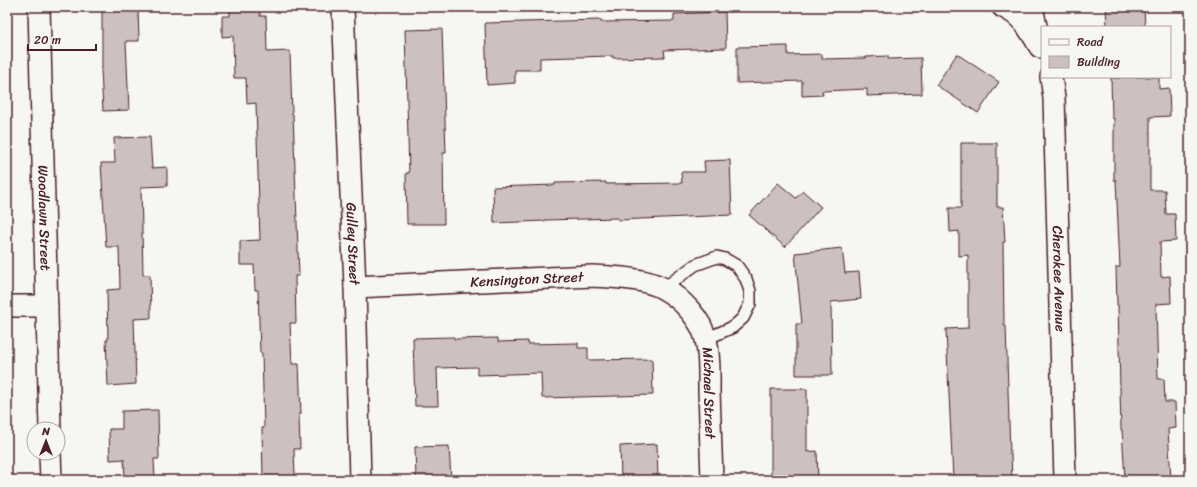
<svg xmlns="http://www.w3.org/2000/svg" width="1197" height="487" viewBox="0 0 1197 487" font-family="Sriracha,sans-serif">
	<rect width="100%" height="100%" fill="#f6f6f2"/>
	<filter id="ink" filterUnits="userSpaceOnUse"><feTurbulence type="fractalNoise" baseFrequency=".025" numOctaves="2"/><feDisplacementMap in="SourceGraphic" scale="8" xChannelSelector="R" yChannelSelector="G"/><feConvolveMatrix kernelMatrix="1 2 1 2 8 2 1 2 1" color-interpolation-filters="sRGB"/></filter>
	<g filter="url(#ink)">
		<!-- building -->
		<path fill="#ccc1c0" stroke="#4a1f2b" d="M 102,7 L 138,7 L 139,41 L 126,41 L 129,110 L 103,111 L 101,69 L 102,69 Z
			M 230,7 L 260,7 L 260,16 L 266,16 L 267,52 L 290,51 L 292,114 L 293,114 L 299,276 L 295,276 L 296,323 L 290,323 L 292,364 L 299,364 L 301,414 L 299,414 L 300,449 L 294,449 L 295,478 L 263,479 L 262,428 L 264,428 L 262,353 L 260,353 L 258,290 L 255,290 L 254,265 L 240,265 L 240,241 L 260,240 L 256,103 L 247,104 L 246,78 L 234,78 L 233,36 L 222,37 L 222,16 L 230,16 Z
			M 1106,7 L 1144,7 L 1145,27 L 1107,27 Z
			M 725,12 L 726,48 L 664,50 L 665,57 L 613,58 L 613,56 L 540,58 L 540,70 L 515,70 L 515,83 L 487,85 L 485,23 L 601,20 L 601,22 L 674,21 L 674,14 Z
			M 442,29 L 446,153 L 443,153 L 444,224 L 407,224 L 406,173 L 409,173 L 405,30 Z
			M 788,46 L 788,55 L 822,54 L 822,59 L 866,58 L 866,57 L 888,56 L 888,59 L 921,58 L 922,94 L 867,96 L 867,89 L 822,91 L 823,95 L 802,96 L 802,81 L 737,83 L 737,47 Z
			M 957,54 L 999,82 L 978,113 L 936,85 Z
			M 1120,77 L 1159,77 L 1159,89 L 1169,88 L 1170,116 L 1150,117 L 1150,190 L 1165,190 L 1166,214 L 1175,214 L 1176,241 L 1160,242 L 1161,277 L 1170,276 L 1171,303 L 1156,304 L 1158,379 L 1164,379 L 1165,402 L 1175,402 L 1176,428 L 1168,429 L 1171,480 L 1125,480 L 1122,430 L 1121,430 L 1118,305 L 1117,305 L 1116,267 L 1120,267 L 1116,180 L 1114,180 L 1114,118 L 1112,118 L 1111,78 L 1120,78 Z
			M 150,137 L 152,168 L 167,167 L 167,186 L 141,187 L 143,275 L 150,275 L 151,318 L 134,319 L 136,384 L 108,386 L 106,340 L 108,340 L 107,290 L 120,289 L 119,247 L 106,247 L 101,163 L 115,163 L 114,138 Z
			M 961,143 L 997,143 L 997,207 L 1003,207 L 1005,242 L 1003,242 L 1004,326 L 1006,326 L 1010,454 L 1011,454 L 1012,480 L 953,480 L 946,329 L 968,328 L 968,255 L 959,256 L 959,231 L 950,232 L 949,208 L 961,208 Z
			M 730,160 L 732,215 L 618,220 L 618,218 L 545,220 L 545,221 L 494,223 L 493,187 L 555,185 L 555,183 L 606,182 L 606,184 L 682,183 L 681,172 L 705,172 L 704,161 Z
			M 778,183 L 796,198 L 803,191 L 821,207 L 785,247 L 749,215 Z
			M 842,248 L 845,273 L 859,272 L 861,299 L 831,302 L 832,375 L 796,375 L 796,324 L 802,324 L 795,253 Z
			M 454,337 L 454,339 L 498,338 L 498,342 L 528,341 L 528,344 L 578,343 L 578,348 L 588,348 L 588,360 L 652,359 L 653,395 L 542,398 L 541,373 L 477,375 L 477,367 L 437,368 L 438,406 L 415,406 L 413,338 Z
			M 771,389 L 807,389 L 807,452 L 817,451 L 818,480 L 771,480 Z
			M 158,410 L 159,459 L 154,459 L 155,480 L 125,480 L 124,459 L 110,460 L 109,429 L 122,429 L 122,411 Z
			M 657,444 L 658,480 L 621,480 L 620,446 Z
			M 449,446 L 451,480 L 416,480 L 415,447 Z"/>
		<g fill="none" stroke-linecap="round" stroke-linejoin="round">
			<defs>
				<path id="lane" d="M 664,288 L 695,265 L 717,257 L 725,259 L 737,266 L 746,279 L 750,291 L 750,304 L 743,318 L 733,327 L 706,339"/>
				<g id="street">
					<path id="s1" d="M 39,7 L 50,429"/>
					<path id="s2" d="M 343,7 L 355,287 L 360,480"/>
					<path d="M 1003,7 C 1022,15 1030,30 1040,47"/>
					<path d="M 1034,7 L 1033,12 L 1039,40"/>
					<path id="s3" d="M 1051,77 L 1054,98 L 1065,480"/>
					<path id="s4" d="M 355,287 L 592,276 C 612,277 647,278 664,289 C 681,298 702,320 706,340 C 710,356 709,374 709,391 C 710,421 711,450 712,480"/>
					<path d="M 7,306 L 47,306"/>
					<path d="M 50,453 L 51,480"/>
				</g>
			</defs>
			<!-- lane casing -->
			<use href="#lane" stroke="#4a1f2b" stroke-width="14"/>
			<!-- street casing -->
			<use href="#street" stroke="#4a1f2b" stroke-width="24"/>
			<!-- lane -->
			<use href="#lane" stroke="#f6f6f2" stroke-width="11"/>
			<!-- street -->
			<use href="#street" stroke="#f6f6f2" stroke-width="21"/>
		</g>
	</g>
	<g text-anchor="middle" stroke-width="3.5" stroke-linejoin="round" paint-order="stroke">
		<!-- street labels -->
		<g font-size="14" fill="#4a1f2b" stroke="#f6f6f2">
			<text dy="5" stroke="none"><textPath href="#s1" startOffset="211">Woodlawn Street</textPath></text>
			<text dy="5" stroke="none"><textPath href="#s2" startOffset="237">Gulley Street</textPath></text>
			<text dy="5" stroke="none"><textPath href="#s3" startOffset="202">Cherokee Avenue</textPath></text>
			<text dy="5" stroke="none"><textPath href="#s4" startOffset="172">Kensington Street</textPath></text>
			<text dy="5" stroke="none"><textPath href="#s4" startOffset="432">Michael Street</textPath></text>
		</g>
	</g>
	<!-- margin -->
	<rect width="1197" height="487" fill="none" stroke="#f6f6f2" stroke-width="24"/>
	<rect x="12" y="12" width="1173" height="463" fill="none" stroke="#4a1f2b" stroke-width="1.5" filter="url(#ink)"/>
	<!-- legend -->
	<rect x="1041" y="26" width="130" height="52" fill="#f6f6f2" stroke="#b1a0a2"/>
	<rect x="1049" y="39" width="20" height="6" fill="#f6f6f2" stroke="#b1a0a2"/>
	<text x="1077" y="46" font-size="12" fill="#4a1f2b">Road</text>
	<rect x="1049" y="56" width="20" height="12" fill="#ccc1c0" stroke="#b1a0a2"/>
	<text x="1077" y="66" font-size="12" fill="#4a1f2b">Building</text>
	<!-- north arrow -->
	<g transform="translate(46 441)"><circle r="19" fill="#f6f6f2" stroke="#b1a0a2"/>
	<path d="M0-3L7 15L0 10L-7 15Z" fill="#4a1f2b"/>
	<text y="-6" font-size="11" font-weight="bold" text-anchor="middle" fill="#4a1f2b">N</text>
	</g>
	<!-- scale -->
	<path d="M28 44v6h68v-6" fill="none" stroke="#4a1f2b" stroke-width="2"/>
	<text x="34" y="44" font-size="12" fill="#4a1f2b" stroke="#f6f6f2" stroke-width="3" paint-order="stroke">20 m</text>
</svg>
